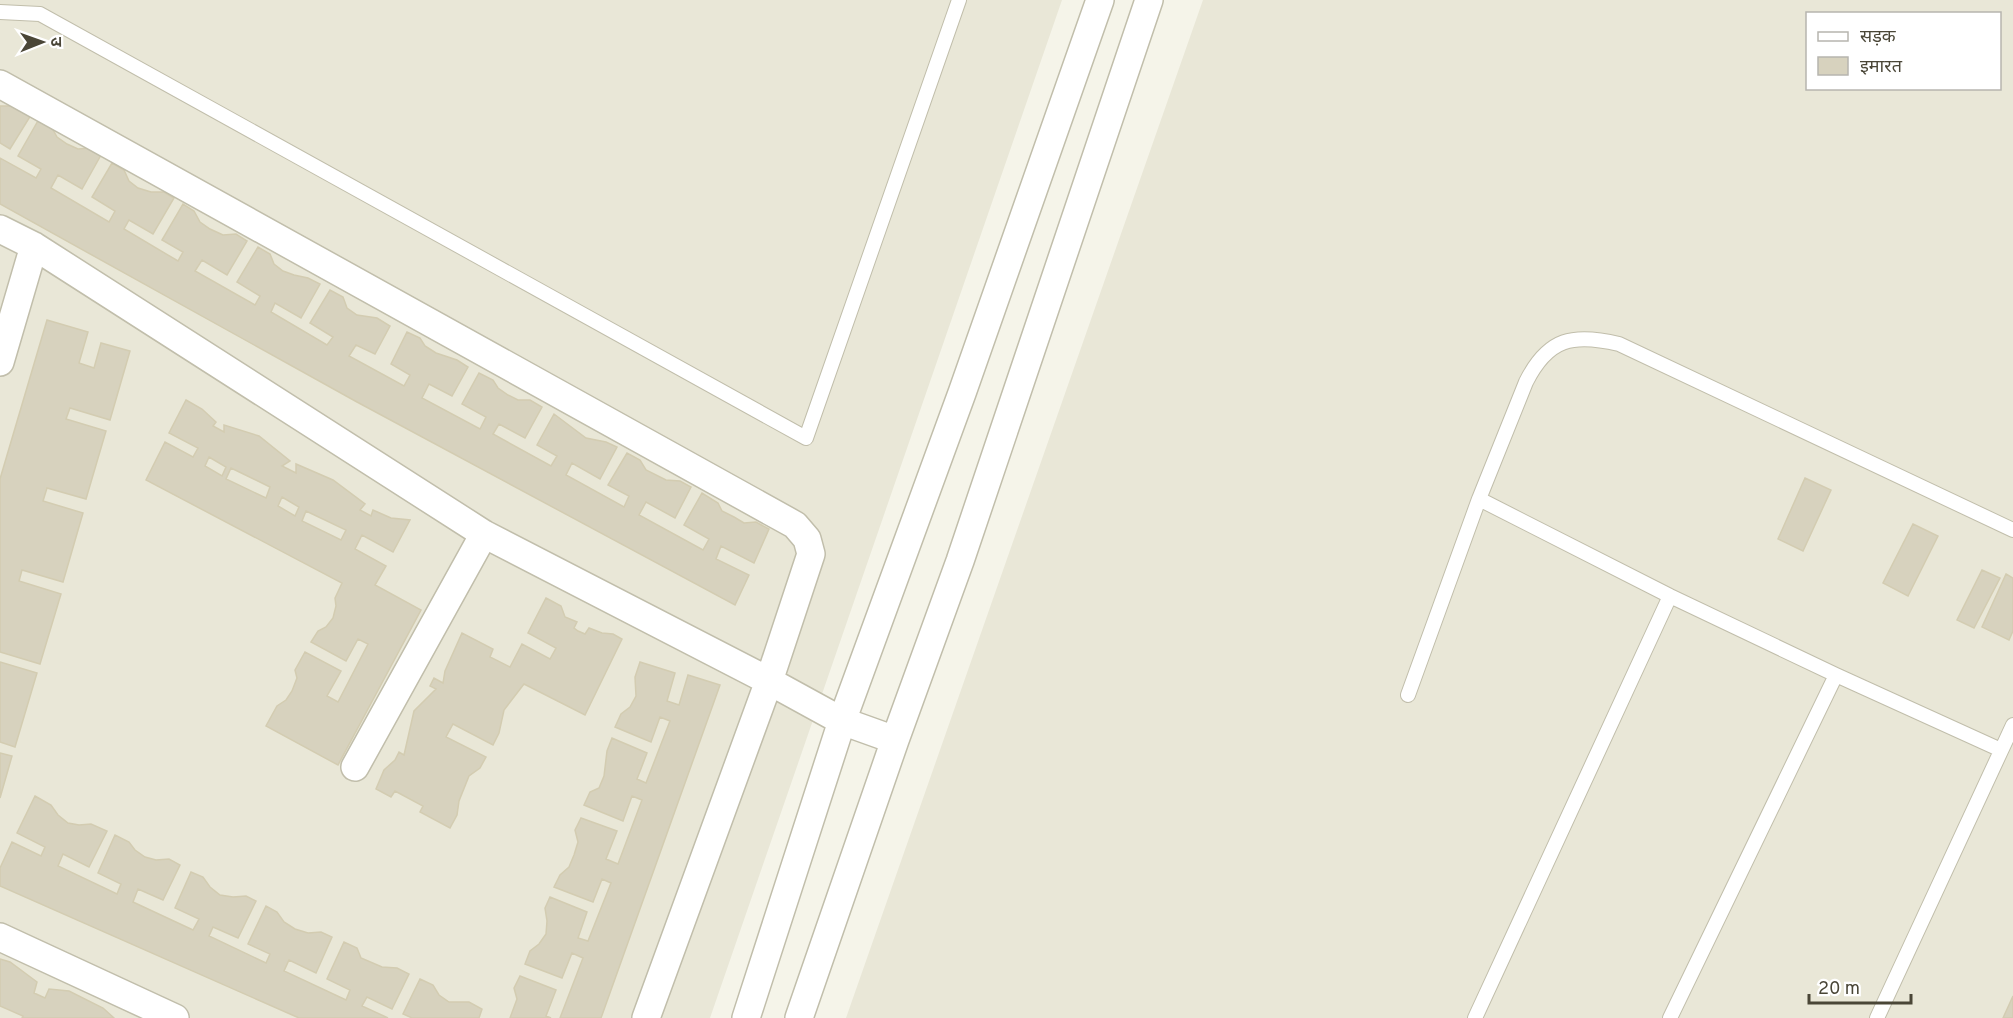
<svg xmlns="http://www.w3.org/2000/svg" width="2013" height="1018" viewBox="0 0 2013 1018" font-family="Overpass,'Noto Sans Devanagari',sans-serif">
	<rect width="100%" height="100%" fill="#f5f4e9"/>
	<!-- residential -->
	<path fill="#e9e7d7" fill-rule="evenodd" d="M 0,0 L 1062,0 L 710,1018 L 0,1018 Z
		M 1203,0 L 2013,0 L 2013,1018 L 846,1018 ZM 1808,14 L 2000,14 L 2000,88 L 1808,88 Z"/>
	<!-- building -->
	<path fill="#d7d2be" stroke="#d3ccb1" stroke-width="1.5" fill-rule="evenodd" d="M 0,106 L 16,106 L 31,115 L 10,149 L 0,143 Z
		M 39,119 L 52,128 L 57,137 L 67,144 L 78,149 L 91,148 L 101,155 L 82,189 L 58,175 L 51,188 L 109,222 L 115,211 L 92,197 L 112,163 L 124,170 L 129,181 L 138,188 L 151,192 L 164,192 L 174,198 L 153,234 L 129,220 L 124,229 L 178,261 L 183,252 L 162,240 L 183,204 L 194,211 L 200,222 L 210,229 L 223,235 L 236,234 L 247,241 L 227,275 L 202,260 L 195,271 L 255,305 L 260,296 L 237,282 L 258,247 L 270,254 L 274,264 L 283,271 L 294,275 L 308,278 L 320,284 L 301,318 L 275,303 L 271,312 L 327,345 L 333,337 L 310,323 L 330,290 L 343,297 L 347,308 L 357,315 L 377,318 L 390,326 L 375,354 L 356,345 L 349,356 L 404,386 L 410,375 L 391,364 L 407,332 L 420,338 L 425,346 L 436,353 L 457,360 L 468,367 L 452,396 L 429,384 L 422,398 L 480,429 L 486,417 L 462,404 L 479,373 L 493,380 L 498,388 L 508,395 L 518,400 L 530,400 L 542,407 L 525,438 L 499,424 L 493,434 L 551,466 L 557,456 L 537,445 L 554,414 L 586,438 L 606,442 L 617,447 L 600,479 L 572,463 L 566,475 L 624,507 L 629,496 L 608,485 L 627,453 L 640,460 L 646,470 L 666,480 L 680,481 L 691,487 L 675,518 L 646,502 L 639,515 L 703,550 L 709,539 L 684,525 L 702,493 L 718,503 L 722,511 L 734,517 L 744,523 L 756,522 L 769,529 L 754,563 L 721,546 L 716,559 L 749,575 L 735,605 L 357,402 L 0,204 L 0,158 L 36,178 L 41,169 L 18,156 Z
		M 47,320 L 88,332 L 79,363 L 94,368 L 101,343 L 130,351 L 110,420 L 70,408 L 66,419 L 106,431 L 86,499 L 47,488 L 43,501 L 83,513 L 63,582 L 22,570 L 19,581 L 61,594 L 40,664 L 0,652 L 0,479 Z
		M 186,400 L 202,409 L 216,422 L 213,426 L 224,432 L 224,425 L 259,436 L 290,461 L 282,466 L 296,473 L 296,464 L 333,480 L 365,504 L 360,510 L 371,516 L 373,510 L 391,518 L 410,520 L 393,552 L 362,535 L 355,549 L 386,566 L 375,585 L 421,610 L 338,765 L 266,726 L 277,706 L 286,700 L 292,691 L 297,678 L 295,670 L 305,652 L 341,671 L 327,696 L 338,702 L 368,644 L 358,639 L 346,661 L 311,642 L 318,631 L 326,627 L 333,618 L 336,606 L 335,598 L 342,583 L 146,480 L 165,442 L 193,457 L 198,448 L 169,433 ZM 209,457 L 226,467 L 222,476 L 205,466 ZM 231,468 L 270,487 L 266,498 L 226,479 ZM 282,497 L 299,507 L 295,516 L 278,506 ZM 306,511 L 346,530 L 341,540 L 302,521 Z
		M 1805,478 L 1831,490 L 1803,551 L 1778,539 Z
		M 1913,524 L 1938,536 L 1908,596 L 1883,583 Z
		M 1982,570 L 2000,578 L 1974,628 L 1957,620 Z
		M 2006,574 L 2013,578 L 2013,631 L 2009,640 L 1982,627 Z
		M 546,598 L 561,606 L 565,617 L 577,622 L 574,628 L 578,631 L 585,634 L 589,628 L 602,633 L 613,634 L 622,639 L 585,715 L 524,684 L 504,710 L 499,733 L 493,745 L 453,724 L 446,737 L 486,757 L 480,768 L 469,776 L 459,801 L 457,815 L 450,828 L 420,812 L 423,806 L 395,791 L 391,797 L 376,789 L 384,770 L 395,760 L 399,752 L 404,755 L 414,711 L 436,689 L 430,686 L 434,678 L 443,683 L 445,671 L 462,633 L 493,649 L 490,657 L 510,667 L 522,644 L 550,659 L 556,648 L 528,633 Z
		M 0,662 L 37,673 L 15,747 L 0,742 Z
		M 640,662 L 675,673 L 667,701 L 679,705 L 688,675 L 720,685 L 601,1018 L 560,1018 L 583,958 L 572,953 L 562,978 L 525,964 L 530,951 L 539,944 L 546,934 L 547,921 L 545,908 L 550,897 L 587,912 L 578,938 L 588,941 L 611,883 L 602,879 L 593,902 L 554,887 L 560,875 L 569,867 L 574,855 L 578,842 L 575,830 L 581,818 L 617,831 L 606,859 L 618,864 L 642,800 L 632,796 L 623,821 L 584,805 L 590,792 L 599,788 L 604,776 L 607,751 L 612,738 L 647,753 L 637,779 L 646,783 L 670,721 L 660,717 L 651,742 L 615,727 L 621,714 L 630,707 L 636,696 L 635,677 Z
		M 0,753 L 12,756 L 0,798 Z
		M 35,796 L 51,805 L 58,815 L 68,823 L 79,825 L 91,824 L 107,831 L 89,867 L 63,854 L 58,866 L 117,894 L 121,884 L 98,873 L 115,835 L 129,842 L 135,850 L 145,857 L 156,860 L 169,859 L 180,865 L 163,900 L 138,889 L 133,902 L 193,930 L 199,919 L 175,908 L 191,872 L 203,877 L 210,887 L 220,895 L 233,897 L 246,896 L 256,901 L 238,938 L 213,927 L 209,936 L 266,963 L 270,954 L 248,944 L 266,906 L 277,912 L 284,922 L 295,929 L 308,933 L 321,932 L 332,937 L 316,973 L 289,960 L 284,971 L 346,1000 L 350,990 L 327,979 L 344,942 L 357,948 L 361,958 L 382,967 L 397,968 L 409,974 L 392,1009 L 367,997 L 362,1006 L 388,1018 L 299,1018 L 0,886 L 0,868 L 12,842 L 41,856 L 45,847 L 17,833 Z
		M 0,959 L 10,962 L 37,982 L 34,993 L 45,998 L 49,989 L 69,991 L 103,1008 L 114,1018 L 22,1018 L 23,1016 L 0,1006 Z
		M 520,976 L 556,990 L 546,1016 L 551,1018 L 510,1018 L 517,999 L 514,988 Z
		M 420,979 L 433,985 L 439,995 L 449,1002 L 469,1002 L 482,1009 L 479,1018 L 412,1018 L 403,1014 Z
		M 2013,996 L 2013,1018 L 2003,1018 Z"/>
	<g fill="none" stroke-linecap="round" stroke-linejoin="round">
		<defs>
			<path id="service" d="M 0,12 L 40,14 L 806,438 L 959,0
				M 1479,499 L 1670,596 L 1836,675 L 2001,750
				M 1408,695 L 1479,499 L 1526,382 C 1548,338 1573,333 1619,344 L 2013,530
				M 1475,1018 L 1670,596
				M 1670,1018 L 1836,675
				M 1877,1018 L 2013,725"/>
			<path id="minor" d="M 0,84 L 795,525 L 807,539 L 811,554 L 769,681 L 646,1018
				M 0,229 L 34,246 L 484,534 L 769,681 L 842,721 L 895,740
				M 0,362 L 34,246
				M 355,767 L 484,534
				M 0,937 L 175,1018
				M 746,1018 L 842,721 L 962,393 L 1100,0
				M 799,1018 L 895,740 L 960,561 L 1149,0"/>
		</defs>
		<!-- service casing -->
		<use href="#service" stroke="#c1beab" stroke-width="16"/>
		<!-- minor casing -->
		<use href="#minor" stroke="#c1beab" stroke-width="30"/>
		<!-- service -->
		<use href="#service" stroke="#fff" stroke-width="14"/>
		<!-- minor -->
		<use href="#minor" stroke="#fff" stroke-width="27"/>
	</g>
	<!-- legend -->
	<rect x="1806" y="12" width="195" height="78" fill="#ffffff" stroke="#b7b5af" stroke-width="1.5"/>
	<rect x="1818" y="32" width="30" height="9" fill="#ffffff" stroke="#b7b5af" stroke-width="1.5"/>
	<text x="1860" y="42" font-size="18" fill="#4a4637">सड़क</text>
	<rect x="1818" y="57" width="30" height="18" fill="#d7d2be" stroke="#b7b5af" stroke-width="1.5"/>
	<text x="1860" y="72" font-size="18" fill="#4a4637">इमारत</text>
	<!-- north arrow -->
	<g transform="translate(42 42) rotate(89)" stroke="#ffffff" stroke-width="4.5" paint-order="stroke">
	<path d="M0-4.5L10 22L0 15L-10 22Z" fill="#4a4637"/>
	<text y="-9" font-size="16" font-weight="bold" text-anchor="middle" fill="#4a4637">उ</text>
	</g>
	<!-- scale -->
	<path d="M1809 994v9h102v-9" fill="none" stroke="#4a4637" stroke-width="3"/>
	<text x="1818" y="994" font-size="18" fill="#4a4637" stroke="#ffffff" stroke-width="4.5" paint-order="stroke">20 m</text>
</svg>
